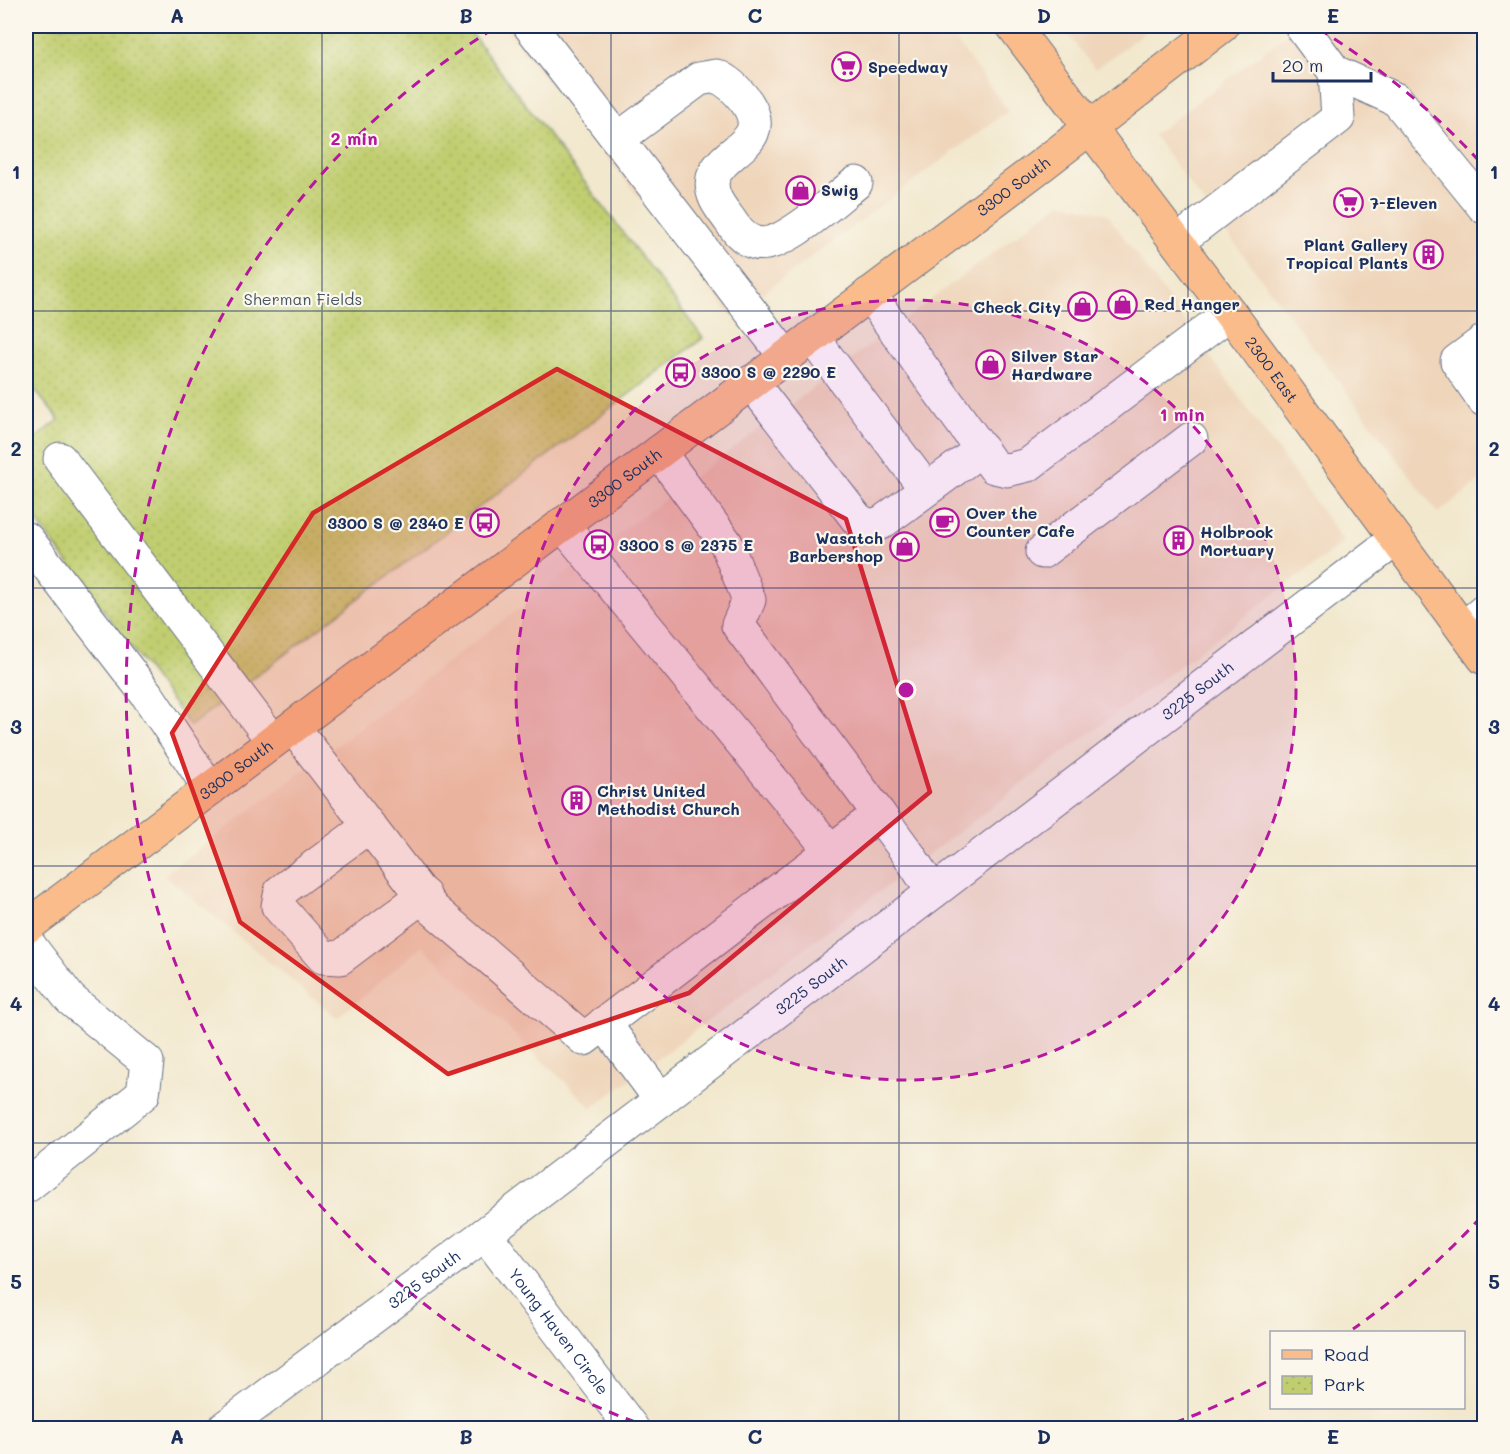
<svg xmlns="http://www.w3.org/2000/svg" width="1510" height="1454" viewBox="0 0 1510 1454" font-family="Mali,sans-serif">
	<defs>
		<pattern id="park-dots" width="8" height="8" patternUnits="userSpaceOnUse" patternTransform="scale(1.5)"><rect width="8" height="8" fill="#c1ce70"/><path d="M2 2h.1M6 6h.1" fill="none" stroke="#a5b163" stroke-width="1.8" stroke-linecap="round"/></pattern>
	</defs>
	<rect width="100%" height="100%" fill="#fbf7ec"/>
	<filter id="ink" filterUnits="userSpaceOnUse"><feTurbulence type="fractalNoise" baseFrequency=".0167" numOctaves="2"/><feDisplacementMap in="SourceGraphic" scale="12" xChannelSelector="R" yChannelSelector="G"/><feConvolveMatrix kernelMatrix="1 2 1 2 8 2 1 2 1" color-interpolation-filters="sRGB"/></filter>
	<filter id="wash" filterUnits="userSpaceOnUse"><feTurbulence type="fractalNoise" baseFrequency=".008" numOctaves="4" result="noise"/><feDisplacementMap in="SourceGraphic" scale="24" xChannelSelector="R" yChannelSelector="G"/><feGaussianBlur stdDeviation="1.35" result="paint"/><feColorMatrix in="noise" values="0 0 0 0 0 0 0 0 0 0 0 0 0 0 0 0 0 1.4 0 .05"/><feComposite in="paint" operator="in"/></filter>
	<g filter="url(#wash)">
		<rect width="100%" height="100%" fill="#f2e8ce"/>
		<!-- built -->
		<path fill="#efd6bb" d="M 504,26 L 945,26 L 1008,111 L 732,316 Z
			M 1061,26 L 1153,26 L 1095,69 Z
			M 1299,26 L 1484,26 L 1484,478 L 1438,513 L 1153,135 Z
			M 1061,202 L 1107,214 L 1344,542 L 592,1108 L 422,946 L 337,1018 L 164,875 Z"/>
		<!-- park -->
		<path fill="url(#park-dots)" stroke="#6e7e67" stroke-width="1.5" d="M 26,26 L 466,26 L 703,338 L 190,726 L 26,507 L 26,446 L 59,420 L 26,379 Z"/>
	</g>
	<g filter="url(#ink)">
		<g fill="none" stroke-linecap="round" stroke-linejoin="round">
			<defs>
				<g id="minor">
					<path d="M 530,26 L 786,357"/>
					<path d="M 1301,26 L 1335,72 L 1397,100 L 1484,207"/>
					<path d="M 618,139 L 699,79 L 716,76 C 729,81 739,92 747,103 C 773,143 722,149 713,178 C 709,194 720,207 729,219 C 736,229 743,240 756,243 C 782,250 835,199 856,183"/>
					<path d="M 1177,242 L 1338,118 L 1335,72"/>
					<path d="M 869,294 L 994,467 L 1007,470 L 1028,465 L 1230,313"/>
					<path d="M 812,337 L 926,489"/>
					<path d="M 1484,341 L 1457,361 L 1484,400"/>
					<path d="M 751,382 L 857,519 L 868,526 L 881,523 L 982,449"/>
					<path d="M 659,452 L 726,543 L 749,600 L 738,625 L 879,814"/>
					<path d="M 60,459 L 273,741"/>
					<path d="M 562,524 L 830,850"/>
					<path d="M 27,539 L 148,696 L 210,789"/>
					<path d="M 1042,552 L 1191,439"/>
					<path d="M 1463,629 L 1484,611"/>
					<path d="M 293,727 L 433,909 L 584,1039 L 879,814 L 909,855 L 933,892"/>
					<path d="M 369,826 L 281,891 L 278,906 L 323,957 L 340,958 L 424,895"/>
					<path d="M 26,941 L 70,999 L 147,1062 L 143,1094 L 27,1186"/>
					<path d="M 604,1023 L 661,1100"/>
					<path id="s1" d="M 485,1234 L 632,1428"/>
					<path id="s2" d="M 224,1428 L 485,1234 L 1396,539"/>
				</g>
				<g id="major">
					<path id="s3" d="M 1013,26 L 1230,313 L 1484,658"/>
					<path id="s4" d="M 26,927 L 1043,164 L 1222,26"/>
				</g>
			</defs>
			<!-- minor casing -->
			<use href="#minor" stroke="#667085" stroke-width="35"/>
			<!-- major casing -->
			<use href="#major" stroke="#667085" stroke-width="35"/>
			<!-- minor -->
			<use href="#minor" stroke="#fff" stroke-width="33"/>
			<!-- major -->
			<use href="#major" stroke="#fabc8b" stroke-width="33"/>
		</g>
	</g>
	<!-- marked area -->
	<path fill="#d62828" fill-opacity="0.2" stroke="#d62828" stroke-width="4.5" stroke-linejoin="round" d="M 557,369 L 846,519 L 930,792 L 689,993 L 448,1074 L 240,922 L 172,733 L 313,513 Z"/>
	<!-- grid -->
	<path fill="none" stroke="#1b2f5e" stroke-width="1.5" stroke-opacity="0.55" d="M 322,26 L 322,1428M 611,26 L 611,1428M 899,26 L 899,1428M 1188,26 L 1188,1428M 26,311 L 1484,311M 26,588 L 1484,588M 26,866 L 1484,866M 26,1143 L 1484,1143"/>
	<!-- distance rings -->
	<circle cx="906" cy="690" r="390" fill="#b5179e" fill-opacity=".12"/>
	<g fill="none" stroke="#b5179e" stroke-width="3" stroke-dasharray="10 8">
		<circle cx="906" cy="690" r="390"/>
		<path d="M1481 1217A780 780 0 0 1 1353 1329M1266 1382A780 780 0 0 1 1160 1428M652 1428A780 780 0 0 1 493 29M1319 29A780 780 0 0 1 1481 163"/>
	</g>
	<!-- icons -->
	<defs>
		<symbol id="supermarket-ring" viewBox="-11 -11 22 22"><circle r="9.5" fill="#fbf7ec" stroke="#b5179e" stroke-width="1.5"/><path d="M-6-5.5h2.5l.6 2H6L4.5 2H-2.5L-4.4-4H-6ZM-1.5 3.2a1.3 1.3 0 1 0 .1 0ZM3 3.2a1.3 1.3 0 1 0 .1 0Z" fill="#b5179e"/></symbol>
		<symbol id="shop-ring" viewBox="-11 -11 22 22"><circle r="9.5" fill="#fbf7ec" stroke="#b5179e" stroke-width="1.5"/><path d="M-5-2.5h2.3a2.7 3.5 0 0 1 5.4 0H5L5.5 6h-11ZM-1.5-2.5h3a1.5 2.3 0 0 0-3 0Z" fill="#b5179e"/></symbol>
		<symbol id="building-ring" viewBox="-11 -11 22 22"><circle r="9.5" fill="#fbf7ec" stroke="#b5179e" stroke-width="1.5"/><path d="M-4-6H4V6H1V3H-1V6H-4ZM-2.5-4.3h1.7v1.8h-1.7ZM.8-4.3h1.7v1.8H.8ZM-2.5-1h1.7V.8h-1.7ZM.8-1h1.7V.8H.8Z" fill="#b5179e"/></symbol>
		<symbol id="bus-ring" viewBox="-11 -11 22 22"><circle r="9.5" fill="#fbf7ec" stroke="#b5179e" stroke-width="1.5"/><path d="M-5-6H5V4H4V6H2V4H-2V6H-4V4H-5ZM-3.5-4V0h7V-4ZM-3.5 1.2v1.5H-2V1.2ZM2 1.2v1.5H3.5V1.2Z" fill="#b5179e"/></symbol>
		<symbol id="cafe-ring" viewBox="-11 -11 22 22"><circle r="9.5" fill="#fbf7ec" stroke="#b5179e" stroke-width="1.5"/><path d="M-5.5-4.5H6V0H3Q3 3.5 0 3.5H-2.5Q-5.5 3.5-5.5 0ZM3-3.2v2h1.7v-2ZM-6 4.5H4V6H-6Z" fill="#b5179e"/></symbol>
	</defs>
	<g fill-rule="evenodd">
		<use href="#supermarket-ring" x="830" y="50" width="33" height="33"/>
		<use href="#shop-ring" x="784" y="174" width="33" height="33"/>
		<use href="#supermarket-ring" x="1332" y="186" width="33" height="33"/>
		<use href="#building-ring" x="1412" y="238" width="33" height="33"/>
		<use href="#shop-ring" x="1106" y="288" width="33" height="33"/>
		<use href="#shop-ring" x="1066" y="290" width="33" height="33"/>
		<use href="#shop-ring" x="974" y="348" width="33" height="33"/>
		<use href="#bus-ring" x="664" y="356" width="33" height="33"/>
		<use href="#cafe-ring" x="928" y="506" width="33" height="33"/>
		<use href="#bus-ring" x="468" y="506" width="33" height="33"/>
		<use href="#building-ring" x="1162" y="524" width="33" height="33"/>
		<use href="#bus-ring" x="582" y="528" width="33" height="33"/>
		<use href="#shop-ring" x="888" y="530" width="33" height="33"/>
		<use href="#building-ring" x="560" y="784" width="33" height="33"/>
	</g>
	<g text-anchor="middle" stroke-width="4.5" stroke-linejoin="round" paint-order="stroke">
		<!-- poi labels -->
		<g font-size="16" font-weight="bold" fill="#1b2f5e" stroke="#fbf7ec" text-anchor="start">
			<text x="868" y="73">Speedway</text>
			<text x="821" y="196">Swig</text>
			<text x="1370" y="209">7-Eleven</text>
			<text x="1408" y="251" text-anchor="end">Plant Gallery<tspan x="1408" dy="18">Tropical Plants</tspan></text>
			<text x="1144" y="310">Red Hanger</text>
			<text x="1061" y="313" text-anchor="end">Check City</text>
			<text x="1011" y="362">Silver Star<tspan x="1011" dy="18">Hardware</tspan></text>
			<text x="701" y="378">3300 S @ 2290 E</text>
			<text x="966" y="519">Over the<tspan x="966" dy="18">Counter Cafe</tspan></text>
			<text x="464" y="529" text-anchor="end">3300 S @ 2340 E</text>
			<text x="1200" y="538">Holbrook<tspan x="1200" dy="18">Mortuary</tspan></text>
			<text x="883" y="544" text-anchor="end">Wasatch<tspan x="883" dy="18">Barbershop</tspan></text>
			<text x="619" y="551">3300 S @ 2375 E</text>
			<text x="597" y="797">Christ United<tspan x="597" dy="18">Methodist Church</tspan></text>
		</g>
		<!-- street labels -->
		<g font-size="16" fill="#1b2f5e" stroke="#fbf7ec">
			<text dy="6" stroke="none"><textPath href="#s4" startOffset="1234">3300 South</textPath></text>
			<text dy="6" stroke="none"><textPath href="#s3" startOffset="430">2300 East</textPath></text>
			<text dy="6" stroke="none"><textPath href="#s4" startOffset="748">3300 South</textPath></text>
			<text dy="6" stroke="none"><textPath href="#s2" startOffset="1221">3225 South</textPath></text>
			<text dy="6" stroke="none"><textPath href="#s4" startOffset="262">3300 South</textPath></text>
			<text dy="6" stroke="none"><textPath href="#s2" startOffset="735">3225 South</textPath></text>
			<text dy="6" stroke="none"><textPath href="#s2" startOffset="249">3225 South</textPath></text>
			<text dy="6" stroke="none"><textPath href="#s1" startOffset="122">Young Haven Circle</textPath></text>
		</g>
		<!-- park labels -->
		<g font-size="16" fill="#445762" stroke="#fbf7ec">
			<text x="303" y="305">Sherman Fields</text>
		</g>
	</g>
	<circle cx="906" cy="690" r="9" fill="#b5179e" stroke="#fbf7ec" stroke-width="3"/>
	<g font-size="18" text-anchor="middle" font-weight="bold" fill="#b5179e" stroke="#fbf7ec" stroke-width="4.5" stroke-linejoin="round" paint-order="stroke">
		<text x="354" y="145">2 min</text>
		<text x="1182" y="421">1 min</text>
	</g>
	<!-- margin -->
	<rect width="1510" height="1454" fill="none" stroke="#fbf7ec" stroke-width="66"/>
	<!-- legend -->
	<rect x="1270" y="1331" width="195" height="78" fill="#fbf7ec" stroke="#a1a7b3" stroke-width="1.5"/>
	<rect x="1282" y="1350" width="30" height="9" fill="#fabc8b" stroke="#a1a7b3" stroke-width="1.5"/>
	<text x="1324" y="1361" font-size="18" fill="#1b2f5e">Road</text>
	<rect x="1282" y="1376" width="30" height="18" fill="url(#park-dots)" stroke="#a1a7b3" stroke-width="1.5"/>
	<text x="1324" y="1391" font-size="18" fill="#1b2f5e">Park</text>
	<!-- scale -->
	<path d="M1273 72v9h98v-9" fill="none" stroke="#1b2f5e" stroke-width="3"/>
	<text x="1282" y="72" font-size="18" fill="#1b2f5e" stroke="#fbf7ec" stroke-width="4.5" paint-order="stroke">20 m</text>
	<rect x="33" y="33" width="1444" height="1388" fill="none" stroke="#1b2f5e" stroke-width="2"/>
	<g font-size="20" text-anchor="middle" font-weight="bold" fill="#1b2f5e">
		<text x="177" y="23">A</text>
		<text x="466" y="23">B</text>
		<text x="755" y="23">C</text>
		<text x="1044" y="23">D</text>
		<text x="1333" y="23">E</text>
		<text x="16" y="179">1</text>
		<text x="1494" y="179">1</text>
		<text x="16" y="456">2</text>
		<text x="1494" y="456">2</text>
		<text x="16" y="734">3</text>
		<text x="1494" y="734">3</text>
		<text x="16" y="1011">4</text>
		<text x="1494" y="1011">4</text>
		<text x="16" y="1289">5</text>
		<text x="1494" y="1289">5</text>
		<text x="177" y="1444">A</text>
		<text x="466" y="1444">B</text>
		<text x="755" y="1444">C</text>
		<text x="1044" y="1444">D</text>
		<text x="1333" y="1444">E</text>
	</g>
</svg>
